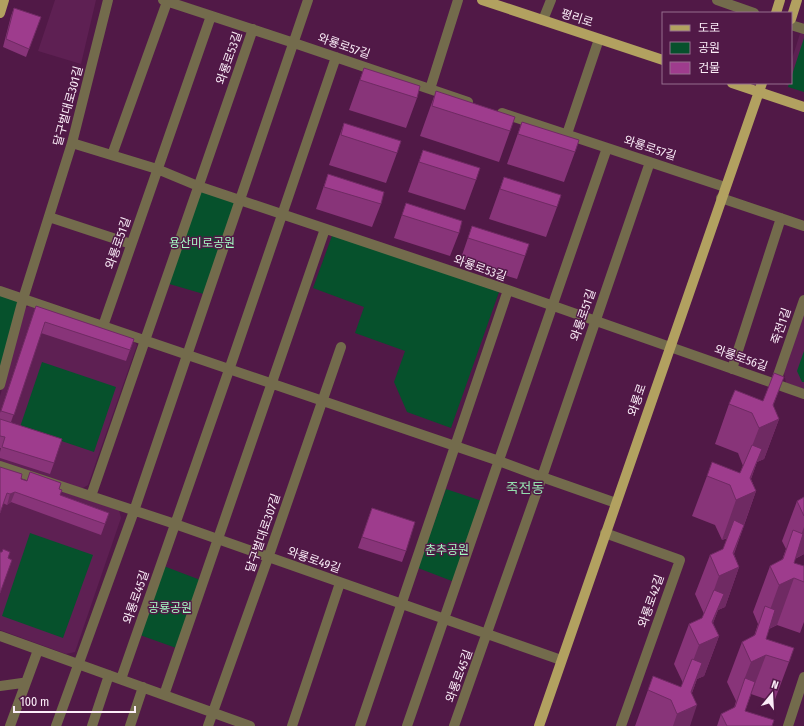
<svg xmlns="http://www.w3.org/2000/svg" width="804" height="726" viewBox="0 0 804 726" font-family="'Fira Sans Condensed','Noto Sans KR',sans-serif">
	<rect width="100%" height="100%" fill="#511947"/>
	<!-- built -->
	<path fill="#5e2053" d="M 55,0 L 96,0 L 81,64 L 38,51 Z
		M 804,21 L 804,91 L 784,84 L 784,83 L 791,83 L 791,62 Z
		M 31,305 L 133,340 L 137,345 L 88,485 L 81,489 L 0,462 L 0,396 L 25,308 Z
		M 804,308 L 804,389 L 786,383 L 783,368 Z
		M 0,471 L 119,510 L 121,518 L 75,652 L 66,654 L 0,630 Z"/>
	<!-- green -->
	<path fill="#06512c" d="M 804,38 L 804,92 L 788,87 L 789,83 L 791,83 L 791,78 Z
		M 198,189 L 239,203 L 207,295 L 166,283 Z
		M 333,233 L 499,292 L 451,428 L 407,412 L 394,382 L 405,351 L 355,333 L 364,307 L 313,288 Z
		M 0,292 L 21,300 L 0,376 Z
		M 804,351 L 804,382 L 802,382 L 797,371 Z
		M 42,362 L 116,387 L 94,452 L 20,427 Z
		M 446,489 L 485,502 L 457,583 L 418,568 Z
		M 30,533 L 93,555 L 63,638 L 2,616 Z
		M 161,565 L 203,581 L 179,649 L 137,634 Z"/>
	<g fill="none" stroke-linecap="round" stroke-linejoin="round">
		<!-- minor -->
		<path stroke="#736b4c" stroke-width="10" d="M 163,0 L 294,43 L 468,102
			M 717,0 L 754,13
			M 543,20 L 551,0
			M 791,25 L 804,29
			M 430,89 L 458,0
			M 502,113 L 725,187
			M 567,134 L 599,39
			M 72,143 L 157,169 L 198,186 L 508,290 L 804,394
			M 112,155 L 167,2
			M 721,198 L 804,226
			M 49,217 L 131,244
			M 0,291 L 499,461 L 542,477 L 616,503
			M 103,326 L 211,16
			M 732,369 L 781,218
			M 775,384 L 804,300
			M 0,385 L 23,299 L 72,143 L 108,0
			M 0,466 L 175,524 L 561,660
			M 91,496 L 253,29
			M 605,533 L 680,560 L 621,726
			M 0,636 L 250,726
			M 121,679 L 229,370 L 336,57
			M 0,686 L 22,683 L 25,684
			M 164,695 L 325,229
			M 10,726 L 38,650
			M 56,726 L 134,511 L 308,0
			M 92,726 L 109,675
			M 130,726 L 143,687
			M 208,726 L 268,558 L 341,347
			M 292,726 L 340,583
			M 360,726 L 508,290
			M 407,726 L 607,148
			M 454,726 L 542,477 L 650,162
			M 788,726 L 804,677"/>
		<!-- major -->
		<path stroke="#b2a160" stroke-width="10" d="M 482,0 L 663,60
			M 0,13 L 4,0
			M 776,13 L 780,0
			M 791,19 L 797,0
			M 732,83 L 804,107
			M 539,726 L 762,83"/>
	</g>
	<!-- wall -->
	<path fill="#883479" d="M 14,8 L 41,17 L 26,57 L 3,47 L 11,16 Z
		M 364,68 L 417,98 L 406,128 L 349,110 Z
		M 436,91 L 510,131 L 499,162 L 420,136 Z
		M 522,122 L 575,152 L 564,182 L 507,164 Z
		M 344,123 L 397,153 L 386,183 L 329,165 Z
		M 423,150 L 476,180 L 465,210 L 408,192 Z
		M 328,174 L 381,204 L 372,227 L 316,209 Z
		M 504,177 L 557,207 L 546,237 L 489,219 Z
		M 406,203 L 459,233 L 450,256 L 394,238 Z
		M 472,226 L 525,256 L 517,279 L 460,261 Z
		M 36,306 L 134,339 L 126,361 L 41,333 L 11,422 L 54,463 L 50,474 L 0,458 L 0,452 L 1,448 L 0,448 L 0,413 Z
		M 729,404 L 773,406 L 779,419 L 764,459 L 757,462 L 751,479 L 756,491 L 734,554 L 739,567 L 725,607 L 718,610 L 713,623 L 719,636 L 704,676 L 697,679 L 692,693 L 690,726 L 635,726 L 648,690 L 681,687 L 683,683 L 674,664 L 689,624 L 702,618 L 704,614 L 695,594 L 710,555 L 723,549 L 728,538 L 722,540 L 715,525 L 692,516 L 707,476 L 740,473 L 743,466 L 738,453 L 715,444 Z
		M 0,468 L 21,479 L 59,489 L 60,495 L 109,513 L 101,535 L 11,502 L 7,505 L 3,503 Z
		M 804,497 L 804,554 L 795,559 L 794,563 L 804,566 L 804,622 L 800,633 L 777,625 L 769,629 L 766,639 L 789,662 L 774,702 L 751,694 L 745,711 L 772,726 L 717,726 L 721,714 L 734,708 L 736,701 L 727,682 L 742,642 L 754,636 L 758,624 L 753,612 L 770,566 L 782,560 L 786,549 L 782,541 L 797,501 Z
		M 372,508 L 406,551 L 402,562 L 358,548 Z"/>
	<!-- shaded-wall -->
	<path fill="#6f2a63" d="M 784,377 L 769,417 L 779,419 L 764,459 L 757,462 L 747,489 L 756,491 L 730,564 L 739,567 L 725,607 L 718,610 L 706,642 L 719,636 L 704,676 L 697,679 L 685,711 L 697,705 L 690,726 L 673,726 L 677,714 L 684,685 L 699,645 L 705,615 L 719,576 L 742,531 L 722,540 L 736,500 L 744,467 L 759,428 L 773,405 Z
		M 15,492 L 11,502 L 7,505 L 10,494 Z
		M 804,527 L 804,554 L 792,560 Z
		M 794,578 L 777,625 L 762,632 L 779,585 Z
		M 766,655 L 751,694 L 744,680 L 751,662 Z"/>
	<!-- building -->
	<path fill="#9e3c8d" stroke="#6f2a63" d="M 14,8 L 41,17 L 29,49 L 6,39 Z
		M 364,68 L 420,86 L 417,98 L 360,80 Z
		M 436,91 L 515,117 L 510,131 L 432,106 Z
		M 522,122 L 579,140 L 575,152 L 518,134 Z
		M 344,123 L 401,141 L 397,153 L 341,135 Z
		M 423,150 L 480,168 L 476,180 L 419,162 Z
		M 328,174 L 384,192 L 381,204 L 324,187 Z
		M 504,177 L 561,195 L 557,207 L 500,189 Z
		M 406,203 L 462,221 L 459,233 L 402,215 Z
		M 472,226 L 529,244 L 525,256 L 468,238 Z
		M 36,306 L 134,339 L 130,350 L 45,322 L 14,415 L 1,411 Z
		M 774,373 L 784,377 L 773,405 L 779,419 L 759,428 L 752,413 L 729,404 L 735,390 L 763,401 Z
		M 0,419 L 62,439 L 54,463 L 2,447 L 5,437 L 0,436 Z
		M 752,445 L 762,449 L 750,478 L 756,491 L 736,500 L 730,485 L 707,476 L 712,462 L 740,473 Z
		M 0,467 L 22,474 L 21,479 L 27,481 L 30,472 L 61,483 L 59,489 L 62,490 L 60,495 L 109,513 L 105,524 L 15,492 L 10,494 L 7,493 L 0,513 Z
		M 804,497 L 804,516 L 797,501 Z
		M 372,508 L 415,522 L 406,551 L 362,537 Z
		M 734,520 L 744,525 L 733,553 L 739,567 L 719,576 L 710,555 L 723,549 Z
		M 793,530 L 803,534 L 794,563 L 804,566 L 804,582 L 794,578 L 779,585 L 770,566 L 783,559 Z
		M 3,549 L 10,552 L 8,558 L 12,560 L 0,593 L 0,552 L 2,552 Z
		M 714,590 L 724,594 L 712,622 L 719,636 L 699,645 L 689,624 L 702,618 Z
		M 765,606 L 775,610 L 766,639 L 794,648 L 789,662 L 766,655 L 751,662 L 742,642 L 755,635 Z
		M 692,659 L 702,663 L 691,692 L 697,705 L 677,714 L 671,700 L 648,690 L 653,676 L 681,687 Z
		M 745,678 L 755,682 L 745,711 L 774,720 L 772,726 L 727,726 L 721,714 L 735,707 Z"/>
	<g text-anchor="middle" stroke-width="3" stroke-linejoin="round" paint-order="stroke">
		<!-- street labels -->
		<g font-size="12" fill="#fbedf8" stroke="#511947">
			<text transform="translate(577 18) rotate(18)" y="4">평리로</text>
			<text transform="translate(344 46) rotate(19)" y="4">와룡로57길</text>
			<text transform="translate(229 58) rotate(-71)" y="4">와룡로53길</text>
			<text transform="translate(68 106) rotate(-75)" y="4">달구벌대로301길</text>
			<text transform="translate(650 148) rotate(18)" y="4">와룡로57길</text>
			<text transform="translate(118 243) rotate(-71)" y="4">와룡로51길</text>
			<text transform="translate(480 268) rotate(19)" y="4">와룡로53길</text>
			<text transform="translate(583 315) rotate(-71)" y="4">와룡로51길</text>
			<text transform="translate(781 326) rotate(-71)" y="4">죽전1길</text>
			<text transform="translate(741 358) rotate(19)" y="4">와룡로56길</text>
			<text transform="translate(637 400) rotate(-71)" y="4">와룡로</text>
			<text transform="translate(263 533) rotate(-71)" y="4">달구벌대로307길</text>
			<text transform="translate(314 560) rotate(19)" y="4">와룡로49길</text>
			<text transform="translate(136 597) rotate(-71)" y="4">와룡로45길</text>
			<text transform="translate(651 601) rotate(-71)" y="4">와룡로42길</text>
			<text transform="translate(459 676) rotate(-70)" y="4">와룡로45길</text>
		</g>
		<!-- park labels -->
		<g font-size="12" fill="#a4fbc2" stroke="#511947">
			<text x="202" y="247">용산미로공원</text>
			<text x="447" y="554">춘추공원</text>
			<text x="170" y="612">공룡공원</text>
		</g>
		<!-- quarter labels -->
		<g font-size="14" fill="#94ddad" stroke="#511947">
			<text x="525" y="493">죽전동</text>
		</g>
	</g>
	<!-- legend -->
	<rect x="662" y="12" width="130" height="72" fill="#511947" stroke="#956e8e"/>
	<rect x="670" y="25" width="20" height="6" fill="#b2a160" stroke="#956e8e"/>
	<text x="698" y="32" font-size="12" fill="#fbedf8">도로</text>
	<rect x="670" y="42" width="20" height="12" fill="#06512c" stroke="#956e8e"/>
	<text x="698" y="52" font-size="12" fill="#fbedf8">공원</text>
	<rect x="670" y="62" width="20" height="12" fill="#9e3c8d" stroke="#956e8e"/>
	<text x="698" y="72" font-size="12" fill="#fbedf8">건물</text>
	<!-- north arrow -->
	<g transform="translate(772 694) rotate(18)" stroke="#511947" stroke-width="3" paint-order="stroke">
	<path d="M0-3L7 15L0 10L-7 15Z" fill="#fbedf8"/>
	<text y="-6" font-size="11" font-weight="bold" text-anchor="middle" fill="#fbedf8">N</text>
	</g>
	<!-- scale -->
	<path d="M14 706v6h121v-6" fill="none" stroke="#fbedf8" stroke-width="2"/>
	<text x="20" y="706" font-size="12" fill="#fbedf8" stroke="#511947" stroke-width="3" paint-order="stroke">100 m</text>
</svg>
